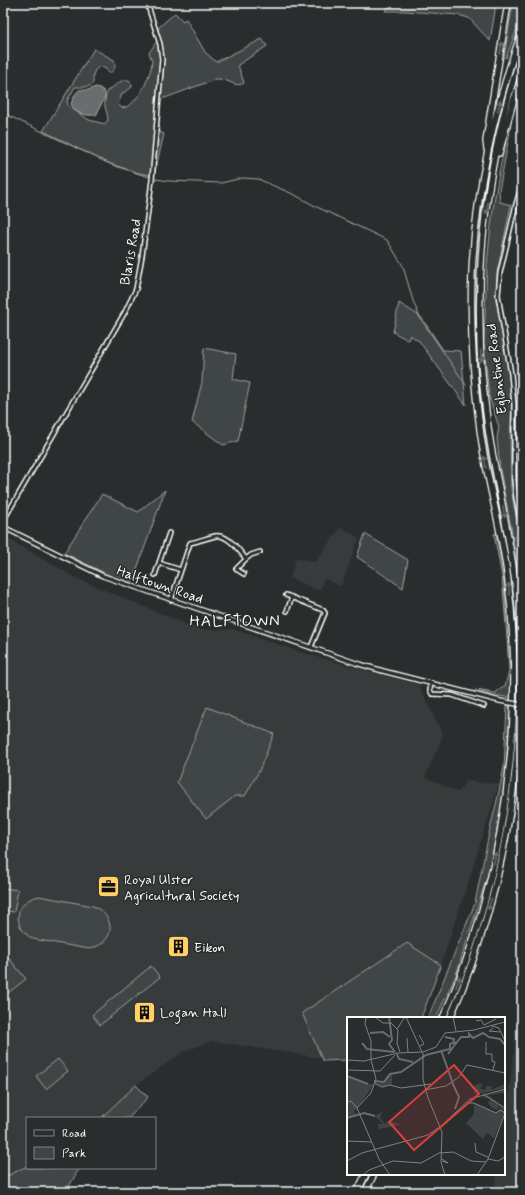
<svg xmlns="http://www.w3.org/2000/svg" width="525" height="1195" viewBox="0 0 525 1195" font-family="Mynerve,sans-serif">
	<rect width="100%" height="100%" fill="#2a2d2e"/>
	<filter id="ink" filterUnits="userSpaceOnUse"><feTurbulence type="fractalNoise" baseFrequency=".025" numOctaves="2"/><feDisplacementMap in="SourceGraphic" scale="8" xChannelSelector="R" yChannelSelector="G"/><feConvolveMatrix kernelMatrix="1 2 1 2 8 2 1 2 1" color-interpolation-filters="sRGB"/></filter>
	<g filter="url(#ink)">
		<!-- built -->
		<path fill="#373a3b" d="M 341,527 L 359,538 L 341,586 L 324,579 L 320,591 L 290,578 L 296,558 L 315,562 Z
			M 3,536 L 76,578 L 200,630 L 233,629 L 303,653 L 419,685 L 443,735 L 425,777 L 458,792 L 466,781 L 499,784 L 466,889 L 441,965 L 406,943 L 302,1013 L 322,1058 L 212,1041 L 183,1052 L 136,1085 L 101,1118 L 27,1118 L 27,1166 L 3,1178 Z
			M 522,783 L 522,844 L 515,842 L 522,812 L 517,802 L 519,785 Z
			M 522,1038 L 522,1192 L 494,1192 L 497,1174 L 504,1174 L 504,1124 L 516,1040 Z"/>
		<!-- green -->
		<path fill="#414445" stroke="#a0a2a2" d="M 391,3 L 495,3 L 495,11 L 490,41 L 469,18 L 458,15 L 405,11 L 385,11 Z
			M 513,3 L 522,3 L 522,15 L 506,58 L 504,57 Z
			M 175,13 L 183,21 L 186,19 L 205,52 L 216,62 L 262,39 L 267,46 L 238,65 L 244,83 C 237,87 233,83 227,81 C 223,79 220,79 216,79 L 157,101 L 157,131 L 164,134 L 154,176 L 139,173 L 114,165 L 101,160 L 88,153 L 76,148 L 66,142 L 43,131 L 94,49 L 114,60 C 116,66 115,71 109,73 L 106,69 L 100,66 C 83,77 107,88 75,87 L 67,101 L 68,106 L 89,120 L 105,124 L 108,120 C 108,115 106,111 105,106 C 104,101 106,96 107,91 L 123,80 L 129,80 L 132,84 L 132,87 L 122,94 L 118,104 L 122,108 C 137,107 151,76 152,62 C 152,59 150,56 149,53 L 159,38 L 158,28 Z
			M 510,126 L 511,126 L 499,191 L 500,202 L 511,205 L 497,273 L 496,300 L 506,348 L 512,404 L 510,438 L 511,489 L 522,550 L 522,609 L 513,538 L 500,469 L 497,438 L 499,427 L 489,397 L 484,344 L 487,265 L 491,225 L 495,196 L 501,162 Z
			M 399,303 L 421,317 L 443,350 L 461,351 L 466,405 L 419,341 L 410,335 L 408,340 L 393,332 Z
			M 204,348 L 236,354 L 233,379 L 250,383 L 238,441 L 223,445 L 192,422 L 202,382 Z
			M 165,490 L 132,583 L 113,577 L 64,553 L 102,494 L 138,512 Z
			M 496,533 L 504,582 L 509,655 L 511,675 L 511,698 L 489,694 L 475,690 L 495,693 L 505,686 L 509,671 L 507,638 L 502,577 L 494,534 Z
			M 365,534 L 408,560 L 403,588 L 357,557 Z
			M 507,706 L 510,706 L 506,770 L 500,815 L 489,871 L 456,975 L 436,1018 L 428,1018 L 475,903 L 489,833 L 498,796 L 504,767 Z
			M 207,707 L 274,734 L 259,771 L 245,796 L 235,796 L 206,819 L 177,782 Z
			M 3,888 L 18,890 L 14,912 L 3,910 Z
			M 39,896 L 93,906 C 117,917 116,943 89,949 L 33,939 C 11,927 14,901 39,896 Z
			M 407,943 L 441,965 L 421,1018 L 348,1018 L 348,1060 L 323,1061 L 302,1013 Z
			M 3,951 L 26,979 L 3,997 Z
			M 151,966 L 160,977 L 100,1025 L 92,1015 Z
			M 58,1059 L 68,1071 L 46,1089 L 36,1076 Z
			M 136,1085 L 148,1097 L 129,1118 L 101,1118 Z
			M 27,1166 L 27,1168 L 81,1168 L 77,1172 L 66,1192 L 4,1192 L 3,1178 Z"/>
		<!-- water -->
		<path fill="#6a6c6d" stroke="#a6a7a7" d="M 95,87 C 100,87 106,91 105,97 C 104,100 103,101 102,103 C 99,107 99,111 96,115 C 86,116 75,114 71,104 C 80,80 80,96 95,87 Z"/>
		<g fill="none" stroke-linecap="round" stroke-linejoin="round">
			<!-- stream -->
			<path stroke="#a6a7a7" stroke-width="1" d="M 3,113 L 112,165 L 149,177
				M 156,179 L 169,181 L 221,183 L 242,178 L 258,179 L 295,195 L 317,207 L 387,240 L 403,266 L 413,301 L 420,318 L 466,385"/>
			<defs>
				<path id="minor" d="M 522,184 L 516,204 L 500,273 L 498,295 L 511,374 L 514,405 L 514,480 L 516,498 L 522,530
					M 3,521 L 125,312 L 136,289 L 142,256 L 152,180 L 162,59 L 160,44 L 147,3
					M 159,563 L 181,570
					M 244,574 L 236,569 L 246,559
					M 155,575 L 169,533
					M 286,595 L 323,610 L 325,613 L 311,647
					M 171,600 L 190,543 C 199,541 207,538 215,536 C 228,534 239,550 246,559 L 251,555 L 260,552
					M 287,611 L 292,597
					M 431,683 L 430,690 L 432,694 L 452,695 L 484,706"/>
				<path id="tertiary" d="M 3,527 L 103,576 L 356,663 L 383,671 L 500,701"/>
				<path id="motorway" d="M 487,149 L 486,141 L 508,3
					M 499,153 L 513,102 L 522,77
					M 443,1018 C 496,900 519,768 513,639 C 512,617 510,595 507,573 C 501,525 486,478 480,429 C 473,377 470,325 472,273 C 475,193 495,106 522,31
					M 450,1018 C 491,925 513,827 519,726 C 521,693 522,660 520,627 C 517,589 511,552 504,515 C 499,486 492,457 488,427 C 484,397 480,365 480,334 C 477,238 492,142 522,52
					M 357,1192 L 366,1174
					M 365,1192 L 374,1174"/>
			</defs>
			<!-- minor casing -->
			<use href="#minor" stroke="#fff" stroke-width="6"/>
			<!-- tertiary casing -->
			<use href="#tertiary" stroke="#fff" stroke-width="6"/>
			<!-- motorway casing -->
			<use href="#motorway" stroke="#fff" stroke-width="8"/>
			<!-- minor -->
			<use href="#minor" stroke="#2a2d2e" stroke-width="3"/>
			<!-- tertiary -->
			<use href="#tertiary" stroke="#2a2d2e" stroke-width="3.5"/>
			<!-- motorway -->
			<use href="#motorway" stroke="#2a2d2e" stroke-width="5.5"/>
			<defs>
				<path id="tertiary-bridge" d="M 500,701 L 522,705"/>
			</defs>
			<!-- tertiary-bridge casing -->
			<use href="#tertiary-bridge" stroke="#fff" stroke-width="6" stroke-linecap="butt"/>
			<!-- tertiary-bridge -->
			<use href="#tertiary-bridge" stroke="#2a2d2e" stroke-width="3.5"/>
		</g>
		<!-- one-way arrows -->
		<defs><path id="oneway-shaft" d="M-6 0H5M1.5-3L5.5 0L1.5 3" fill="none" stroke-width="1.6" stroke-linecap="round" stroke-linejoin="round"/></defs>
		<g stroke="#6a6c6d">
			<use href="#oneway-shaft" transform="translate(501 48) rotate(-81)"/>
			<use href="#oneway-shaft" transform="translate(499 106) rotate(-75)"/>
			<use href="#oneway-shaft" transform="translate(487 208) rotate(98)"/>
			<use href="#oneway-shaft" transform="translate(481 356) rotate(86)"/>
			<use href="#oneway-shaft" transform="translate(485 462) rotate(-101)"/>
			<use href="#oneway-shaft" transform="translate(504 512) rotate(79)"/>
			<use href="#oneway-shaft" transform="translate(509 589) rotate(-96)"/>
			<use href="#oneway-shaft" transform="translate(495 858) rotate(-78)"/>
			<use href="#oneway-shaft" transform="translate(490 904) rotate(105)"/>
			<use href="#oneway-shaft" transform="translate(458 982) rotate(-70)"/>
		</g>
	</g>
	<!-- icons -->
	<defs>
		<symbol id="office-square" viewBox="-11 -11 22 22"><rect x="-9" y="-9" width="18" height="18" rx="4" fill="#ffd166" stroke="#2a2d2e"/><path d="M-6-3h4V-5.5h4V-3h4V5H-6ZM-1-4.5V-3h2v-1.5ZM-6 0V1H6V0Z" fill="#111"/></symbol>
		<symbol id="building-square" viewBox="-11 -11 22 22"><rect x="-9" y="-9" width="18" height="18" rx="4" fill="#ffd166" stroke="#2a2d2e"/><path d="M-4-6H4V6H1V3H-1V6H-4ZM-2.5-4.3h1.7v1.8h-1.7ZM.8-4.3h1.7v1.8H.8ZM-2.5-1h1.7V.8h-1.7ZM.8-1h1.7V.8H.8Z" fill="#111"/></symbol>
	</defs>
	<g fill-rule="evenodd">
		<use href="#office-square" x="96" y="874" width="25" height="25"/>
		<use href="#building-square" x="166" y="934" width="25" height="25"/>
		<use href="#building-square" x="132" y="1000" width="25" height="25"/>
	</g>
	<g text-anchor="middle" stroke-width="3" stroke-linejoin="round" paint-order="stroke">
		<!-- street labels -->
		<g font-size="14" fill="#fff" stroke="#2a2d2e">
			<text transform="translate(130 252) rotate(-80)" y="5">Blaris Road</text>
			<text transform="translate(496 369) rotate(-97)" y="5">Eglantine Road</text>
			<text transform="translate(160 584) rotate(19)" y="5">Halftown Road</text>
		</g>
		<!-- poi labels -->
		<g font-size="14" fill="#fff" stroke="#2a2d2e" text-anchor="start">
			<text x="124" y="884">Royal Ulster<tspan x="124" dy="16">Agricultural Society</tspan></text>
			<text x="194" y="952">Eikon</text>
			<text x="160" y="1017">Logan Hall</text>
		</g>
		<!-- quarter labels -->
		<g font-size="16" letter-spacing="1" fill="#fff" stroke="#2a2d2e">
			<text x="235" y="626">HALFTOWN</text>
		</g>
	</g>
	<!-- overview -->
	<g transform="translate(347 1017)">
		<rect width="158" height="158" fill="#2a2d2e"/>
		<path d="M 45,57 L 45,68 L 35,70 L 28,66 L 37,66 L 39,60 ZM 0,59 L 17,67 L 26,67 L 26,69 L 7,95 L 10,98 L 0,101 ZM 133,66 L 136,69 L 132,71 L 138,73 L 139,69 L 145,69 L 144,73 L 158,67 L 158,71 L 128,78 L 133,75 L 128,77 L 125,70 ZM 158,72 L 157,76 L 141,78 L 158,92 L 158,95 L 147,121 L 140,116 L 136,122 L 119,106 L 127,97 L 127,86 L 149,96 L 154,91 L 149,87 L 152,90 L 150,93 L 144,90 L 141,86 L 143,82 L 135,80 ZM 35,95 L 33,101 L 38,107 L 43,104 L 54,108 L 32,112 L 31,107 L 36,107 L 28,99 Z" fill="#414445"/>
		<path fill="none" stroke="#6a6c6d" stroke-width="2" d="M 42,0 L 45,23 L 42,27 L 48,35M 23,16 L 36,15 L 43,20M 98,20 L 107,22 L 106,26M 15,26 L 20,32 L 47,35M 94,33 L 105,64M 50,37 L 52,42 L 66,45M 101,37 L 110,25M 0,59 L 21,67M 27,64 L 37,65 L 43,57 L 54,55 L 79,38 L 103,32 L 103,27 L 110,25 L 114,20 L 122,20 L 122,17 L 126,21 L 136,16 L 142,20 L 153,22 L 158,28M 105,65 L 112,80 L 108,92M 0,101 L 17,96 L 28,99"/>
		<path fill="none" stroke="#7f8182" stroke-width="1" d="M 28,0 L 36,6 L 44,6 L 51,13 L 50,26 L 53,35M 59,0 L 75,35M 106,0 L 109,14M 129,4 L 134,3 L 137,8 L 149,2M 145,9 L 152,11 L 158,24M 146,11 L 142,14 L 153,15M 50,12 L 58,0M 72,18 L 77,27 L 73,29M 60,21 L 61,35M 139,25 L 139,37 L 145,37 L 145,44 L 148,45 L 146,53M 76,36 L 76,62 L 81,81 L 95,115 L 94,145 L 98,158M 0,43 L 17,44 L 51,36 L 76,35 L 89,30 L 98,16 L 127,13 L 158,5M 0,53 L 33,54 L 48,38M 27,66 L 35,70 L 43,68 L 54,71 L 84,67M 78,73 L 99,69 L 112,60 L 120,48 L 158,56M 136,77 L 158,91M 0,85 L 4,84 L 10,91 L 32,142 L 43,158M 120,86 L 127,86 L 149,96 L 153,93 L 158,96M 10,91 L 24,76 L 29,62 L 24,43 L 24,24 L 18,7 L 19,0M 0,124 L 25,125M 128,126 L 129,135 L 141,140M 94,136 L 106,135 L 124,144 L 139,145M 95,142 L 101,146 L 95,144M 141,142 L 151,144 L 158,140M 0,144 L 15,136 L 81,118 L 94,109 L 123,82 L 158,72M 16,158 L 22,153 L 46,144 L 74,146 L 94,135M 130,158 L 141,142 L 158,96"/>
		<path fill="#da3e3e" fill-opacity="0.15" stroke="#da3e3e" stroke-width="2" d="M 107,48 L 132,77 L 67,133 L 42,105 Z"/>
		<rect width="158" height="158" fill="none" stroke="#fff" stroke-width="2"/>
	</g>
	<!-- margin -->
	<rect width="525" height="1195" fill="none" stroke="#2a2d2e" stroke-width="16"/>
	<rect x="8" y="8" width="509" height="1179" fill="none" stroke="#fff" stroke-width="1.5" filter="url(#ink)"/>
	<!-- legend -->
	<rect x="26" y="1117" width="130" height="52" fill="#2a2d2e" stroke="#7f8182"/>
	<rect x="34" y="1130" width="20" height="6" fill="#2a2d2e" stroke="#7f8182"/>
	<text x="62" y="1137" font-size="12" fill="#ffffff">Road</text>
	<rect x="34" y="1147" width="20" height="12" fill="#414445" stroke="#7f8182"/>
	<text x="62" y="1157" font-size="12" fill="#ffffff">Park</text>
</svg>
